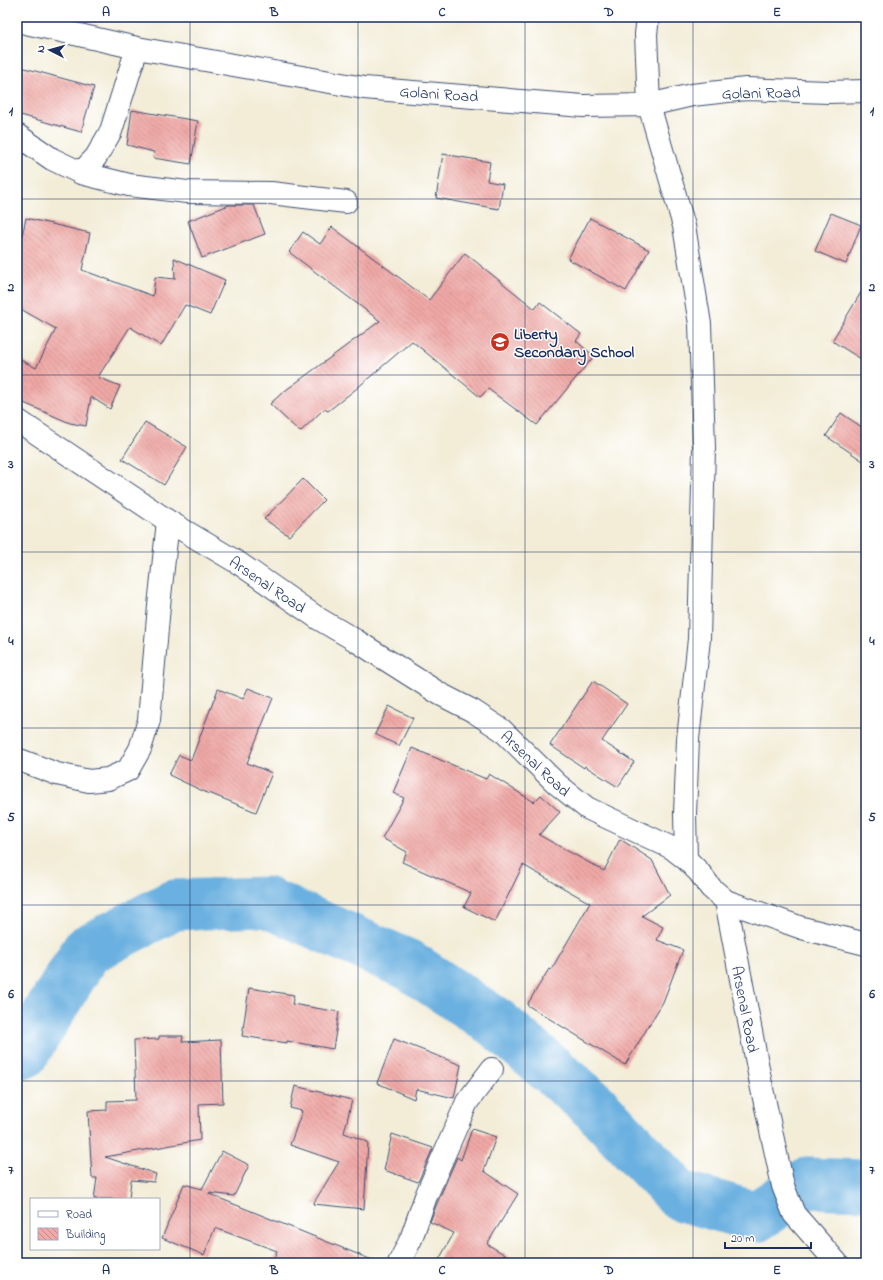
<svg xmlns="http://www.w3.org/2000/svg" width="883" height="1280" viewBox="0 0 883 1280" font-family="'Indie Flower',sans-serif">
	<defs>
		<pattern id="building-back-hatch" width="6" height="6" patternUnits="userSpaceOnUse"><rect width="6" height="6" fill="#f0a9a6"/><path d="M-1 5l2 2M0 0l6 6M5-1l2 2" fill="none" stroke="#c28a8a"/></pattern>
	</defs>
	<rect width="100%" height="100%" fill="#fff"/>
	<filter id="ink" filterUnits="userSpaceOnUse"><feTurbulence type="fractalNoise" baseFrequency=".025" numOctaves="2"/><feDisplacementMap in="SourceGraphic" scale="8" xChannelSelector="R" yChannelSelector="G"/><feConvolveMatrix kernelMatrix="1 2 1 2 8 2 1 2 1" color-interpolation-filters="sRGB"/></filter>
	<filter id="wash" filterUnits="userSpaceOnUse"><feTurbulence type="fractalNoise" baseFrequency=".012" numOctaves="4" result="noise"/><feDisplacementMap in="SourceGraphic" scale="16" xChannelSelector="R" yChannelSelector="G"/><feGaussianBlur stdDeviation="0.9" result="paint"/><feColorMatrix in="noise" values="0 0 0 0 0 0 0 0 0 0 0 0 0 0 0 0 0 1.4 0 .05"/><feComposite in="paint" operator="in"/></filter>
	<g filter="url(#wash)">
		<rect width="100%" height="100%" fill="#f3edd8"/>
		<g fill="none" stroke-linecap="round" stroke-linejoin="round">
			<!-- river -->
			<path stroke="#6ab0e0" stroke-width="51" d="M 17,1053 L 24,1053 L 87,950 L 174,905 L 266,902 L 409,965 L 495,1022 L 594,1106 L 679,1195 L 756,1217 L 807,1183 L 866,1185"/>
		</g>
		<g id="blocks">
			<!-- building -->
			<path fill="url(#building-back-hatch)" d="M 17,66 L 94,87 L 81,132 L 17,114 Z
				M 132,110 L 198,121 L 191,164 L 153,158 L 154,152 L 127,145 Z
				M 443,154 L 490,162 L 487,181 L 503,184 L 499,209 L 436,198 Z
				M 229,205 L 254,205 L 265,234 L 202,258 L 188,221 Z
				M 831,213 L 861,225 L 846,264 L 815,251 Z
				M 26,218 L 90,233 L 82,270 L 153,296 L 155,277 L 175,279 L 174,258 L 225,280 L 210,315 L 185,305 L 161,346 L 130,327 L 98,377 L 120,386 L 110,409 L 91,397 L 86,426 L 70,423 L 17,400 L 17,358 L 36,368 L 56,329 L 17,307 L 17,258 Z
				M 590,218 L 649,250 L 626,291 L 568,259 Z
				M 332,227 L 429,300 L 465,253 L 535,309 L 540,302 L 581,334 L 576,341 L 594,356 L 537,425 L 488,389 L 480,397 L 412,341 L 356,389 L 328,411 L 324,409 L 300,432 L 270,404 L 282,393 L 380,321 L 289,252 L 303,232 L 320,244 Z
				M 866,284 L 866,362 L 832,341 Z
				M 841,413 L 866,430 L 866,463 L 826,436 Z
				M 145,422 L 187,447 L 164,485 L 122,459 Z
				M 303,479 L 324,500 L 289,536 L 264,519 Z
				M 593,681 L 627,704 L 602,741 L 634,762 L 618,787 L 585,766 L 584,768 L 550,745 Z
				M 248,688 L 273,698 L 247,763 L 272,773 L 256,812 L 209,793 L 209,794 L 169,775 L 179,755 L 191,760 L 218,689 L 243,699 Z
				M 389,706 L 413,718 L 399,746 L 375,734 Z
				M 412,748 L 486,779 L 489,774 L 534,802 L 541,795 L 560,812 L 539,835 L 604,871 L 620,839 L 652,860 L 670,895 L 642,916 L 663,927 L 657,940 L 683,950 L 663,1002 L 625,1065 L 527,1005 L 549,969 L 551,970 L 590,903 L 523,865 L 495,922 L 464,907 L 471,893 L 402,862 L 407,852 L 382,838 L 404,798 L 393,793 Z
				M 249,988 L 294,995 L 292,1004 L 339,1012 L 333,1049 L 287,1041 L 287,1043 L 242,1036 Z
				M 159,1036 L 183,1036 L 182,1042 L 221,1040 L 223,1103 L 199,1104 L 200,1140 L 105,1157 L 156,1174 L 154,1182 L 131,1180 L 129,1199 L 94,1199 L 97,1178 L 92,1178 L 88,1111 L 107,1110 L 107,1101 L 136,1100 L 134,1040 L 159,1039 Z
				M 394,1039 L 461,1065 L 454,1098 L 416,1089 L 414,1099 L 377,1083 Z
				M 295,1086 L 352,1100 L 344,1133 L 368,1142 L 364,1209 L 313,1204 L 339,1162 L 290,1145 L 302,1111 L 290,1108 Z
				M 472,1129 L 496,1137 L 484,1171 L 518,1194 L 487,1244 L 519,1263 L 437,1263 L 454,1233 L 430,1222 L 438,1201 L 457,1157 L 461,1160 Z
				M 392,1134 L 433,1148 L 418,1182 L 384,1170 Z
				M 222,1151 L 249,1165 L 234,1196 L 209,1193 L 209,1194 L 377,1262 L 377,1263 L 272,1263 L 277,1251 L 215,1228 L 204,1255 L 162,1238 L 184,1184 L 202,1189 Z"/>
		</g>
	</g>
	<g filter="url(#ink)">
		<use href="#blocks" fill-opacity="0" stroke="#3b4c70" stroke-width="1"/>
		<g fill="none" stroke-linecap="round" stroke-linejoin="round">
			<defs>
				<path id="minor" d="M 648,17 L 646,34 L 649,105 L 684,226 L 700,324 L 702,383 L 704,449 L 699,639 L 688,739 L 685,814 L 686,859
					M 17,21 L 137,48 L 364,88 L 583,106 L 649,105 L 692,95 L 746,89 L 828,92 L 866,91
					M 17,135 L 52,159 L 81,173 L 129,185 L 187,192 L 271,193 L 346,202
					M 81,173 L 96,157 L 111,131 L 137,48
					M 17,420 L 168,521 L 240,564 L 319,619 L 355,640 L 440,694 L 473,711 L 502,730 L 557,784 L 587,808 L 672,848 L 686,859 L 699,872 L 711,888 L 726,901 L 762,1089 L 783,1186 L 794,1214 L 837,1263
					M 17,759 L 57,774 L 89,781 L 108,779 L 128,770 L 140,749 L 149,720 L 159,606 L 168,521
					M 726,901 L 802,928 L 866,944
					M 399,1263 L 411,1239 L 426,1196 L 467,1102 L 492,1069"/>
			</defs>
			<!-- minor casing -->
			<use href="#minor" stroke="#3b4c70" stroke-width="24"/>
			<!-- minor -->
			<use href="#minor" stroke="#fff" stroke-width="22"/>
		</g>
	</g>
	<!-- grid -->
	<path fill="none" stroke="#1b2f5e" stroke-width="1" stroke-opacity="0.55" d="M 190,17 L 190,1263M 358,17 L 358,1263M 525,17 L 525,1263M 693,17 L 693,1263M 17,199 L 866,199M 17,375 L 866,375M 17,552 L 866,552M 17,728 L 866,728M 17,905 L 866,905M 17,1081 L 866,1081"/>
	<!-- icons -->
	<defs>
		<symbol id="school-disc" viewBox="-11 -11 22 22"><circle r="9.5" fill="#c8321e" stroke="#fff"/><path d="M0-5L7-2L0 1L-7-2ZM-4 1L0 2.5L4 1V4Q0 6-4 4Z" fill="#fff"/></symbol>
	</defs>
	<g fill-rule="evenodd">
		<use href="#school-disc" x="489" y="331" width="22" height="22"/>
	</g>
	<g text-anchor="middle" stroke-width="3" stroke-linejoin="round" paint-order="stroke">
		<!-- street labels -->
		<g font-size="16" fill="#1b2f5e" stroke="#fff">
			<text transform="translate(761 92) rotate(-1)" y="6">Golani Road</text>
			<text transform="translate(439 93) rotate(4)" y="6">Golani Road</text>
			<text transform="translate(268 584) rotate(34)" y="6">Arsenal Road</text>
			<text transform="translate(536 763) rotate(43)" y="6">Arsenal Road</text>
			<text transform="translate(746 1009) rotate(79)" y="6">Arsenal Road</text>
		</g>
		<!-- poi labels -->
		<g font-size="16" font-weight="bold" fill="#1b2f5e" stroke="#fff" text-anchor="start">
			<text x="514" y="339">Liberty<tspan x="514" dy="18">Secondary School</tspan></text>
		</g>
	</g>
	<!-- margin -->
	<rect width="883" height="1280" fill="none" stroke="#fff" stroke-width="44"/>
	<!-- legend -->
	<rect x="30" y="1198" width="130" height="52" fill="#ffffff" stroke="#a4acbf"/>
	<rect x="38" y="1211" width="20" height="6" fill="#ffffff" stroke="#a4acbf"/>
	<text x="66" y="1218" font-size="12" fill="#1b2f5e">Road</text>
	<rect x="38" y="1228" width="20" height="12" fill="url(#building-back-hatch)" stroke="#a4acbf"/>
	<text x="66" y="1238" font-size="12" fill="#1b2f5e">Building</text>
	<!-- north arrow -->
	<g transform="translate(50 50) rotate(276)" stroke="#ffffff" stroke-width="3" paint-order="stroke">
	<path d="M0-3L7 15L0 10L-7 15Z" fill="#1b2f5e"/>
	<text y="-6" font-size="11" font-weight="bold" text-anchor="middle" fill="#1b2f5e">N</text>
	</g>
	<!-- scale -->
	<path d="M725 1242v6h86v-6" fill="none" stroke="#1b2f5e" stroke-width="2"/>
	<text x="731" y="1242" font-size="12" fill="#1b2f5e" stroke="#ffffff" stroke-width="3" paint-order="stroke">20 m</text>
	<rect x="22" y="22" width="839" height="1236" fill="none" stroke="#1b2f5e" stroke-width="1.5"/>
	<g font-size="13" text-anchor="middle" font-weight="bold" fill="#1b2f5e">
		<text x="106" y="16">A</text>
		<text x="274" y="16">B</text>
		<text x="442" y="16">C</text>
		<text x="609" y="16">D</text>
		<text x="777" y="16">E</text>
		<text x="11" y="115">1</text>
		<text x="872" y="115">1</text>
		<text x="11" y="291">2</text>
		<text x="872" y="291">2</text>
		<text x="11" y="468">3</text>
		<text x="872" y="468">3</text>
		<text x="11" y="645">4</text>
		<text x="872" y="645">4</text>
		<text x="11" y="821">5</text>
		<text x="872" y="821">5</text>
		<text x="11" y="998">6</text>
		<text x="872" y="998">6</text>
		<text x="11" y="1174">7</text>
		<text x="872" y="1174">7</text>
		<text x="106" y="1274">A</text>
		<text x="274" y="1274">B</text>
		<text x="442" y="1274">C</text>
		<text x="609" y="1274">D</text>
		<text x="777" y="1274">E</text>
	</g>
</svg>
